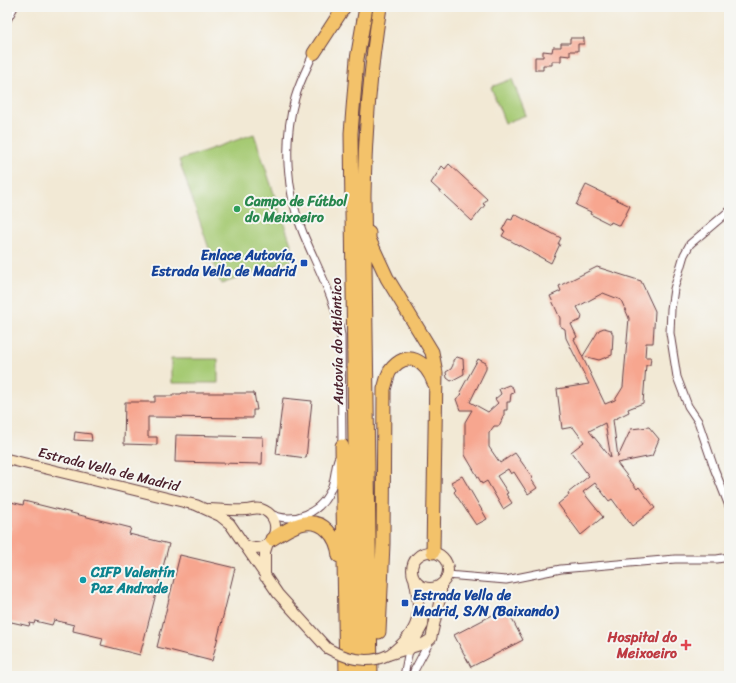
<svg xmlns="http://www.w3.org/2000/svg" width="736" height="683" viewBox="0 0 736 683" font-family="Sriracha,sans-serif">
	<rect width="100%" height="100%" fill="#f6f6f2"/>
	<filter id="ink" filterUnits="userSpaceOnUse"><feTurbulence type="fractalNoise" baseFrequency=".025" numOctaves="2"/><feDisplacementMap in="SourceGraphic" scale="8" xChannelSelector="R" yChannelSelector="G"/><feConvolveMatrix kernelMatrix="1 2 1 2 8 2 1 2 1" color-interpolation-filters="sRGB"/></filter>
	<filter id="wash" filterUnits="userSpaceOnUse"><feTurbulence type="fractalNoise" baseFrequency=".012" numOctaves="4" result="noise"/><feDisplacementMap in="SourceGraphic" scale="16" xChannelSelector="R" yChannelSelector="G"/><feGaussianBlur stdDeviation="0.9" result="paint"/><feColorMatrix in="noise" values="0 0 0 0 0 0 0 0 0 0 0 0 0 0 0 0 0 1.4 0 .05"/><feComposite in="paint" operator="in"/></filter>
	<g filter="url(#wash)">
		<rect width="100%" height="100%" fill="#f2e9d5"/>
		<!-- green -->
		<path fill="#a6ca73" stroke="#78744f" d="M 512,79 L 526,115 L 505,123 L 491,87 Z
			M 254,134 L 296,259 L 221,284 L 179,160 Z
			M 171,359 L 218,359 L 218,383 L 171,383 Z"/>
		<g id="blocks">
			<!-- building -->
			<path fill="#f7a68f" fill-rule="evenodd" d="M 570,38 L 584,38 L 584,44 L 578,44 L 578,51 L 570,51 L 570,56 L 561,55 L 561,61 L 552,61 L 552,65 L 543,65 L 543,70 L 535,70 L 535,57 L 543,57 L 543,51 L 552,52 L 553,47 L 561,47 L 561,43 L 570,43 Z
				M 449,164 L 487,199 L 483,204 L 485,205 L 472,221 L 431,183 L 442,166 L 445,169 Z
				M 586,185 L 630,206 L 620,226 L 611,222 L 610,224 L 590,214 L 591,212 L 576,205 Z
				M 514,214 L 561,238 L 558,244 L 560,244 L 551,263 L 502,236 L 505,231 L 502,230 L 508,219 L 512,220 Z
				M 597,267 L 641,281 L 655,311 L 653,343 L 646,343 L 645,357 L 651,357 L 650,365 L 646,365 L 643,403 L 628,409 L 629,412 L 613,420 L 618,457 L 631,429 L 649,427 L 659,439 L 652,456 L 617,463 L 637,489 L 639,487 L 655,508 L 632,526 L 612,499 L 609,501 L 595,483 L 583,492 L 603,517 L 581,535 L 558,504 L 569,495 L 568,493 L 589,476 L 571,452 L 584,442 L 573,427 L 562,429 L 557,389 L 589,384 L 566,338 L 565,329 L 560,326 L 560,318 L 550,296 L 561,291 L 559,286 ZM 603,293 L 621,300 L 629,318 L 623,387 L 615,400 L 605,404 L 574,339 L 577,337 L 571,324 L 581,320 L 582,316 L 577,307 ZM 605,423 L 611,458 L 589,431 Z
				M 604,328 L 611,330 L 613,335 L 612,355 L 599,360 L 583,356 L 599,330 Z
				M 457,357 L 463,359 L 464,374 L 451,381 L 447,378 L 446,372 L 451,369 L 453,365 L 453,360 Z
				M 478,359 L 486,363 L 486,369 L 470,402 L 488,412 L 498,403 L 495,399 L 501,394 L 499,389 L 509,385 L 513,388 L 514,393 L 511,394 L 510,402 L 507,402 L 507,410 L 504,410 L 504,415 L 499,426 L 494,426 L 489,433 L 489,447 L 500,463 L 515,453 L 533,478 L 531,479 L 537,488 L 528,494 L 514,472 L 511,474 L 508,469 L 497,476 L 508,493 L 506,494 L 512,503 L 503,509 L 487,481 L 482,484 L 465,455 L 465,422 L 472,410 L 460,410 L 456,399 L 462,394 L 460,392 Z
				M 182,393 L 254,393 L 257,410 L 253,410 L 253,418 L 148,417 L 148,437 L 157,437 L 157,445 L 124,444 L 125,402 L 155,402 L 155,396 L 173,396 L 173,394 L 181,394 Z
				M 283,398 L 312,401 L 306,458 L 276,454 Z
				M 75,432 L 91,434 L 92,441 L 74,440 Z
				M 176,435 L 263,437 L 262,464 L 175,462 Z
				M 462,476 L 487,519 L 476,525 L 454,492 L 456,490 L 451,482 Z
				M 24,501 L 131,528 L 129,534 L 169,544 L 140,655 L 101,645 L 103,638 L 73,631 L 74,625 L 54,620 L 52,625 L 35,621 L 34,624 L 30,623 L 29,626 L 7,621 L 7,545 L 11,527 L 7,526 L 7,504 L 10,505 L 11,502 L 23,505 Z
				M 180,555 L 235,568 L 212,661 L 157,647 Z
				M 506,608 L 523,640 L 471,667 L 454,635 Z"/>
		</g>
	</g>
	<g filter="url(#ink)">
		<use href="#blocks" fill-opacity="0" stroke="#633d44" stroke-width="1"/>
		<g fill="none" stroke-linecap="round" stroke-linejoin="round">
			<defs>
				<path id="street" d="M 7,20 L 14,7
					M 315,50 C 308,66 300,81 295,98 C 283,141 286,192 303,233 C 317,267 335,298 341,335 L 342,447
					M 729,211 L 690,244 L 684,255 L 674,289 L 671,309 L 670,333 L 677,377 L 688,406 L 698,421 L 714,468 L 729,506
					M 269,513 C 294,526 323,512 332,486 C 335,478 335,468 338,459
					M 447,575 L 506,580 L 561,569 L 675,559 L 717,559 L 729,557
					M 404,676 L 409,650
					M 413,676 L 414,671 L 431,639"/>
				<path id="secondary" d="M 7,459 L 196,505 L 220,516 L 230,524 L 278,594 L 327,648
					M 208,509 C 220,509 234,511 246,510 C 251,510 255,507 261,509 C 288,518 273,559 244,545
					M412 570a18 18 0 1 1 36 0a18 18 0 1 1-36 0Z
					M 265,577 L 265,552 L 268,543
					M 409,650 L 423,625 L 424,613
					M 390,654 C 421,630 422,614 414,578
					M 388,655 L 423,644 L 431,639 L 441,594 L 441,584"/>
				<path id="highway" d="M 314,53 L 344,7
					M 369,233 L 369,239 L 387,278 L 432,352 L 436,373 L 433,552
					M 342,446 L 346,676
					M 272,539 C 289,528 311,513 328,531 C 335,538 338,546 339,556
					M 379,632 L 383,544 L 384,389 C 386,384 387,376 390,371 C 407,348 426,361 434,383
					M 358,676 L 351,133 L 357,59 L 366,7
					M 371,676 L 364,196 C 365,132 370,70 380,7"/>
			</defs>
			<!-- street casing -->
			<use href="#street" stroke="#633d44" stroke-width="9"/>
			<!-- secondary casing -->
			<use href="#secondary" stroke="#633d44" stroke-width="12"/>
			<!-- highway casing -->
			<use href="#highway" stroke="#633d44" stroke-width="15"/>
			<!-- street -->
			<use href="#street" stroke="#fff" stroke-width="7"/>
			<!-- secondary -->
			<use href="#secondary" stroke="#fae7c3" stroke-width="10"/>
			<!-- highway -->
			<use href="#highway" stroke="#f3c26a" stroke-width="13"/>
			<defs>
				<path id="secondary-bridge" d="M 327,648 C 346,659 367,665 388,655"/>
			</defs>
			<!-- secondary-bridge casing -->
			<use href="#secondary-bridge" stroke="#633d44" stroke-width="12" stroke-linecap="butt"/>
			<!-- secondary-bridge -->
			<use href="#secondary-bridge" stroke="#fae7c3" stroke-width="10"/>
		</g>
	</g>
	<!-- markers -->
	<circle fill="#2e9e5b" stroke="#f6f6f2" stroke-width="1.5" cx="237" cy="209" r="4"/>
	<g fill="#1a4fb4" stroke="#f6f6f2" stroke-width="1.5">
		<rect x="300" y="259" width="8" height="8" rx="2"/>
		<rect x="401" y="599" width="8" height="8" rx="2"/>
	</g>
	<circle fill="#0f9aa8" stroke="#f6f6f2" stroke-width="1.5" cx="83" cy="580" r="4"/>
	<path fill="#e0444e" stroke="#f6f6f2" stroke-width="1.5" d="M684 639h4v4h4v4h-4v4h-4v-4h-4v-4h4z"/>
	<g text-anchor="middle" stroke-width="4" stroke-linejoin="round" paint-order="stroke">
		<!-- leisure labels -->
		<g font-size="14" font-weight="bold" fill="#27864d" stroke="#f6f6f2" text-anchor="start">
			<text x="245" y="206">Campo de Fútbol<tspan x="245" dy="16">do Meixoeiro</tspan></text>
		</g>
		<!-- transit labels -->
		<g font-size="14" font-weight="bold" fill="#164399" stroke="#f6f6f2" text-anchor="end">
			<text x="296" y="260">Enlace Autovía,<tspan x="296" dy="16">Estrada Vella de Madrid</tspan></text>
			<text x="413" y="600" text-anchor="start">Estrada Vella de<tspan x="413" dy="16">Madrid, S/N (Baixando)</tspan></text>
		</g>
		<!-- street labels -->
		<g font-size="14" fill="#4a1f2b" stroke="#f6f6f2">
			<text transform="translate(337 341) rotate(-91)" y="5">Autovía do Atlántico</text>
			<text transform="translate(109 469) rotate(14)" y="5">Estrada Vella de Madrid</text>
		</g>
		<!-- culture labels -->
		<g font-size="14" font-weight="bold" fill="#0d838f" stroke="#f6f6f2" text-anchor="start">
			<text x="91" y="577">CIFP Valentín<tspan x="91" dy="16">Paz Andrade</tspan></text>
		</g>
		<!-- health labels -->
		<g font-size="14" font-weight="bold" fill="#be3a42" stroke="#f6f6f2" text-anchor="end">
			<text x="677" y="642">Hospital do<tspan x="677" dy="16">Meixoeiro</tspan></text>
		</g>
	</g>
	<!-- margin -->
	<rect width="736" height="683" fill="none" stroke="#f6f6f2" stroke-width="24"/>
</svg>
